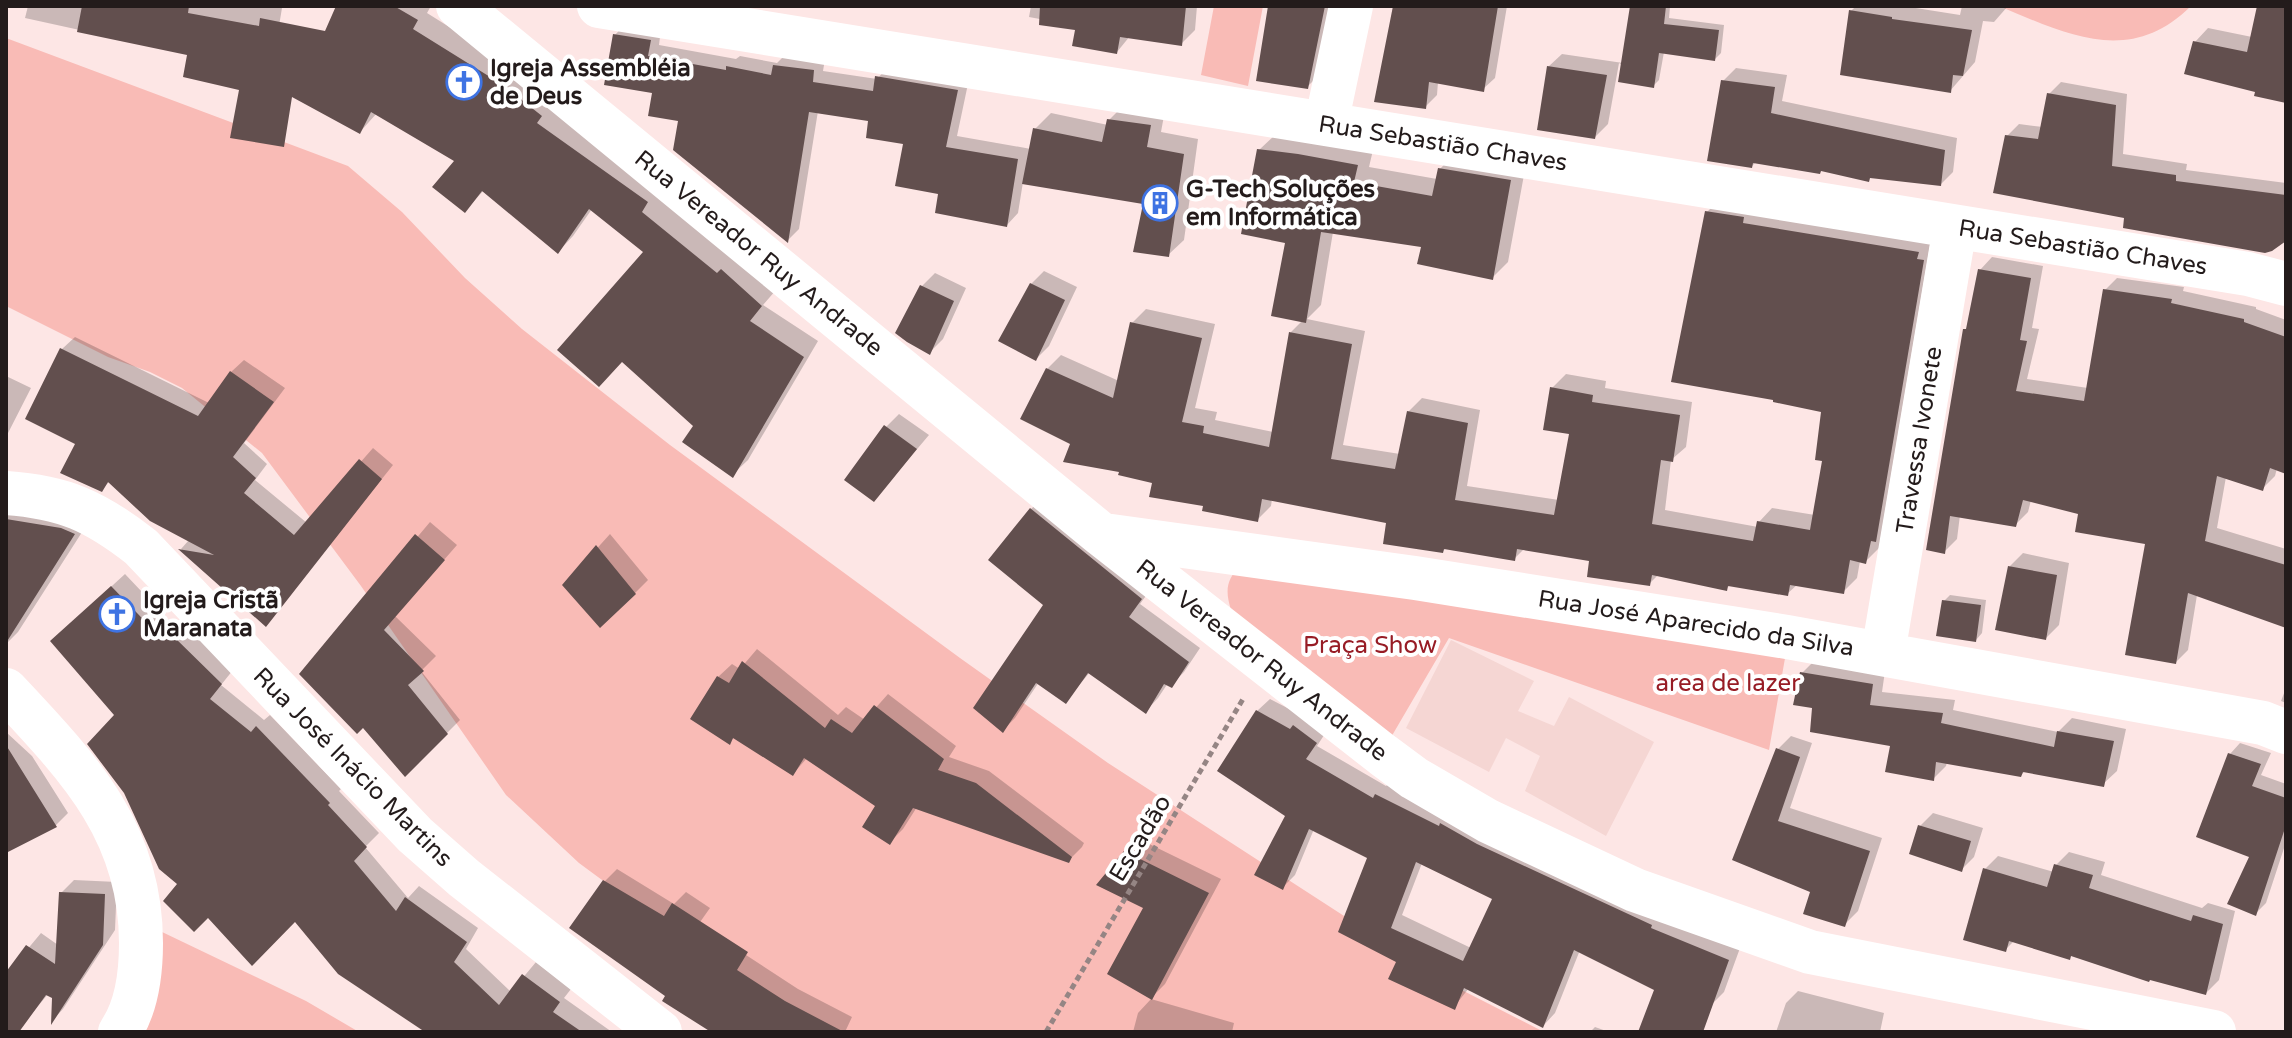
<svg xmlns="http://www.w3.org/2000/svg" width="2292" height="1038" viewBox="0 0 2292 1038" font-family="'Varela Round',sans-serif">
	<rect width="100%" height="100%" fill="#fde6e5"/>
	<!-- built -->
	<path fill="#f5d6d3" d="M 1451,640 L 1534,681 L 1518,711 L 1554,726 L 1569,697 L 1654,742 L 1606,836 L 1525,791 L 1540,756 L 1506,738 L 1489,772 L 1406,728 Z"/>
	<!-- green -->
	<path fill="#f9bbb6" d="M 1214,6 L 1263,6 L 1248,86 L 1201,75 Z
		M 1999,6 L 2191,6 C 2130,67 2066,34 1999,6 Z
		M 6,38 L 348,166 L 402,212 L 465,278 L 522,329 L 670,445 L 960,658 L 1108,763 L 1446,982 L 1544,1032 L 808,1032 L 579,863 L 506,795 L 361,586 L 262,453 L 182,388 L 150,372 L 108,357 L 6,306 Z
		M 1241,565 L 1788,641 L 1769,750 L 1449,638 L 1390,739 L 1231,610 C 1225,590 1226,580 1241,565 Z
		M 160,931 L 306,1001 L 359,1032 L 145,1032 C 161,996 162,971 160,931 Z"/>
	<!-- shadow -->
	<path fill="#0003" fill-rule="evenodd" d="M 28,6 L 270,6 L 282,8 L 270,80 L 189,54 L 25,18 Z
		M 338,6 L 431,6 L 427,13 L 518,70 L 776,290 L 763,305 L 818,341 L 748,460 L 732,475 L 695,426 L 623,360 L 646,252 L 592,209 L 573,236 L 558,252 L 484,190 L 465,211 L 457,161 L 377,113 L 360,132 Z
		M 1031,6 L 1197,6 L 1195,30 L 1181,44 L 1130,36 L 1117,52 L 1077,26 L 1029,17 Z
		M 1273,6 L 1332,6 L 1319,75 L 1307,87 Z
		M 1395,6 L 1507,6 L 1495,78 L 1483,89 L 1438,82 L 1437,95 L 1425,107 Z
		M 1632,6 L 1670,6 L 1669,18 L 1724,25 L 1721,53 L 1715,59 L 1664,52 L 1659,80 L 1653,86 L 1619,63 L 1608,124 L 1595,137 L 1548,67 L 1562,54 L 1623,63 Z
		M 1856,6 L 1903,6 L 1960,15 L 1962,6 L 2008,6 L 1994,22 L 1983,21 L 1975,62 L 1950,91 L 1851,11 Z
		M 2259,6 L 2286,6 L 2286,101 L 2257,90 L 2195,42 L 2208,28 L 2252,37 Z
		M 626,23 L 661,29 L 659,45 L 736,59 L 740,56 L 777,63 L 786,54 L 825,59 L 823,71 L 877,79 L 889,66 L 969,79 L 957,136 L 1031,149 L 1035,129 L 1051,113 L 1108,125 L 1109,120 L 1125,104 L 1165,110 L 1161,132 L 1198,139 L 1184,240 L 1168,255 L 1145,203 L 1023,182 L 1018,213 L 1007,225 L 940,193 L 905,142 L 871,119 L 818,111 L 799,229 L 788,240 L 654,92 L 615,35 Z
		M 1736,68 L 1787,75 L 1782,101 L 1957,138 L 1953,172 L 1941,184 L 1756,162 L 1752,166 L 1723,81 Z
		M 2061,82 L 2127,94 L 2123,154 L 2187,164 L 2186,170 L 2286,183 L 2286,239 L 2127,216 L 2007,136 L 2019,124 L 2043,127 L 2049,94 Z
		M 1275,135 L 1373,150 L 1369,167 L 1437,179 L 1440,169 L 1455,153 L 1526,164 L 1508,262 L 1492,278 L 1423,246 L 1333,232 L 1321,305 L 1307,319 L 1365,331 L 1343,445 L 1400,454 L 1408,412 L 1422,398 L 1480,410 L 1467,486 L 1559,500 L 1571,433 L 1552,388 L 1566,374 L 1606,381 L 1605,388 L 1692,402 L 1686,447 L 1671,460 L 1665,510 L 1758,527 L 1759,522 L 1772,508 L 1815,515 L 1825,460 L 1823,410 L 1707,212 L 1721,198 L 1931,239 L 1879,548 L 1865,562 L 1860,561 L 1857,578 L 1843,592 L 1798,584 L 1787,594 L 1731,584 L 1727,588 L 1658,575 L 1649,584 L 1591,560 L 1525,548 L 1515,558 L 1447,547 L 1443,551 L 1389,522 L 1272,499 L 1271,506 L 1257,520 L 1205,504 L 1122,470 L 1072,443 L 1047,369 L 1061,355 L 1119,381 L 1132,323 L 1146,309 L 1215,324 L 1195,408 L 1217,412 L 1215,420 L 1273,432 L 1291,332 L 1303,320 L 1287,241 L 1259,150 Z
		M 1992,257 L 2043,266 L 2032,328 L 2039,329 L 2027,379 L 2088,388 L 2105,290 L 2117,278 L 2184,287 L 2183,291 L 2256,307 L 2256,309 L 2286,320 L 2286,472 L 2277,468 L 2275,476 L 2262,489 L 2226,477 L 2217,528 L 2286,549 L 2286,589 L 2197,595 L 2188,650 L 2176,662 L 2147,542 L 2081,512 L 2031,500 L 2028,512 L 2015,525 L 1960,515 L 1957,539 L 1944,552 L 1965,330 L 1968,327 L 1980,270 Z
		M 1044,271 L 1077,287 L 1049,346 L 1036,359 L 1031,284 Z
		M 935,273 L 966,288 L 943,339 L 930,352 L 922,286 Z
		M 75,337 L 209,403 L 231,372 L 244,360 L 285,388 L 244,443 L 267,464 L 255,480 L 307,523 L 373,448 L 393,465 L 266,624 L 181,549 L 189,540 L 110,481 L 102,489 L 77,443 L 62,349 Z
		M 6,376 L 31,388 L 6,437 Z
		M 899,414 L 929,435 L 874,500 L 886,427 Z
		M 1044,497 L 1153,586 L 1140,604 L 1200,648 L 1184,672 L 1171,685 L 1168,683 L 1158,698 L 1146,711 L 1090,672 L 1066,701 L 1039,682 L 1015,718 L 1003,730 L 1046,604 L 1031,509 Z
		M 6,500 L 93,515 L 18,632 L 6,644 Z
		M 430,522 L 457,545 L 395,616 L 436,656 L 421,671 L 460,720 L 405,775 L 363,725 L 302,674 Z
		M 610,534 L 648,580 L 635,593 L 564,585 Z
		M 2023,553 L 2069,563 L 2059,625 L 2046,638 L 2010,566 Z
		M 125,574 L 178,630 L 185,622 L 233,670 L 221,685 L 264,720 L 270,715 L 341,789 L 339,791 L 379,833 L 365,847 L 408,898 L 419,886 L 478,928 L 466,949 L 511,992 L 536,962 L 571,989 L 564,998 L 612,1032 L 421,1032 L 423,1029 L 296,919 L 180,884 L 117,715 L 65,629 Z
		M 1950,595 L 1986,600 L 1982,633 L 1976,640 L 1944,601 Z
		M 757,649 L 838,715 L 846,707 L 865,720 L 888,694 L 956,746 L 949,757 L 989,771 L 1084,843 L 1082,847 L 1069,860 L 917,807 L 903,829 L 890,842 L 878,806 L 807,758 L 793,774 L 735,737 L 729,742 L 718,677 L 732,664 L 740,669 Z
		M 1815,660 L 1885,671 L 1882,692 L 1955,700 L 1953,710 L 2058,732 L 2072,718 L 2126,729 L 2117,771 L 2103,784 L 2025,771 L 2021,775 L 1947,762 L 1946,766 L 1933,779 L 1893,745 L 1814,707 L 1802,673 Z
		M 2286,688 L 2286,703 L 2281,701 Z
		M 1270,699 L 1328,729 L 1317,746 L 1386,786 L 1389,783 L 1740,948 L 1724,992 L 1712,1004 L 1580,950 L 1555,1013 L 1543,1026 L 1469,988 L 1454,1007 L 1399,961 L 1369,858 L 1314,829 L 1295,875 L 1283,887 L 1287,815 L 1257,711 ZM 1422,863 L 1495,898 L 1471,948 L 1402,915 Z
		M 6,732 L 32,756 L 68,813 L 56,825 L 6,851 Z
		M 1791,736 L 1812,743 L 1790,808 L 1882,838 L 1858,911 L 1844,925 L 1813,890 L 1734,859 L 1778,749 Z
		M 2240,743 L 2271,753 L 2261,775 L 2286,784 L 2286,842 L 2266,903 L 2255,914 L 2251,856 L 2230,754 Z
		M 1933,813 L 1983,828 L 1974,857 L 1961,870 L 1920,826 Z
		M 1139,839 L 1221,879 L 1165,984 L 1152,997 L 1146,907 L 1100,884 Z
		M 2069,852 L 2105,862 L 2101,875 L 2202,908 L 2208,903 L 2235,911 L 2219,980 L 2206,993 L 2072,954 L 2015,940 L 2005,950 L 1985,869 L 1998,856 L 2054,872 L 2056,865 Z
		M 617,869 L 674,904 L 686,892 L 710,908 L 664,973 L 572,928 L 605,881 Z
		M 74,880 L 117,882 L 115,930 L 63,1009 L 53,1020 L 54,997 L 48,994 L 20,1028 L 6,1018 L 6,975 L 41,933 L 58,945 L 61,893 Z
		M 746,955 L 798,989 L 852,1017 L 845,1032 L 727,1032 L 702,1016 Z
		M 1798,991 L 1884,1013 L 1880,1032 L 1776,1032 L 1786,1003 Z
		M 1151,999 L 1234,1023 L 1232,1032 L 1133,1032 L 1138,1013 Z
		M 1595,1027 L 1609,1032 L 1590,1032 Z"/>
	<!-- building -->
	<path fill="#624f4e" fill-rule="evenodd" d="M 82,6 L 189,6 L 188,13 L 259,26 L 260,18 L 325,31 L 336,6 L 394,6 L 418,20 L 413,29 L 503,85 L 542,116 L 537,123 L 648,202 L 642,212 L 717,273 L 721,269 L 762,306 L 750,321 L 804,357 L 733,478 L 682,442 L 693,426 L 622,362 L 599,387 L 557,350 L 643,252 L 589,209 L 558,254 L 482,191 L 465,213 L 432,187 L 454,161 L 371,112 L 360,134 L 292,97 L 284,147 L 230,138 L 239,90 L 183,77 L 187,55 L 77,32 Z
		M 1040,6 L 1186,6 L 1182,46 L 1120,37 L 1117,54 L 1072,46 L 1075,30 L 1039,25 Z
		M 1268,6 L 1325,6 L 1308,89 L 1256,81 Z
		M 1393,6 L 1498,6 L 1484,92 L 1429,82 L 1426,109 L 1374,102 Z
		M 1630,6 L 1666,6 L 1664,24 L 1719,30 L 1715,61 L 1659,53 L 1654,88 L 1618,82 Z
		M 2257,6 L 2286,6 L 2286,103 L 2254,96 L 2255,92 L 2184,74 L 2193,41 L 2247,52 Z
		M 1849,10 L 1892,17 L 1892,19 L 1972,30 L 1963,76 L 1953,75 L 1951,93 L 1840,75 Z
		M 613,34 L 651,40 L 648,56 L 726,70 L 726,66 L 771,75 L 773,65 L 814,70 L 813,82 L 873,91 L 875,76 L 958,90 L 946,147 L 1018,159 L 1007,227 L 935,213 L 938,194 L 895,186 L 903,144 L 866,138 L 868,121 L 809,112 L 788,243 L 673,150 L 678,121 L 648,116 L 652,93 L 604,85 Z
		M 1547,66 L 1607,75 L 1595,139 L 1537,130 Z
		M 1721,80 L 1775,87 L 1771,113 L 1945,150 L 1941,186 L 1870,178 L 1869,182 L 1821,171 L 1820,174 L 1753,163 L 1752,168 L 1707,161 Z
		M 2047,93 L 2116,105 L 2112,166 L 2176,175 L 2176,181 L 2286,195 L 2286,241 L 2272,251 L 2265,253 L 2123,228 L 2124,218 L 1993,193 L 2005,135 L 2038,139 Z
		M 1107,119 L 1151,125 L 1147,147 L 1184,154 L 1169,257 L 1133,252 L 1143,204 L 1022,184 L 1033,128 L 1102,142 Z
		M 1257,149 L 1298,154 L 1358,165 L 1354,182 L 1432,196 L 1438,168 L 1511,180 L 1493,280 L 1417,264 L 1421,247 L 1321,232 L 1306,323 L 1271,316 L 1285,243 L 1241,234 Z
		M 1705,211 L 1744,217 L 1743,223 L 1919,252 L 1917,259 L 1924,260 L 1876,542 L 1871,541 L 1866,564 L 1850,560 L 1844,594 L 1790,585 L 1788,596 L 1728,586 L 1727,591 L 1652,575 L 1650,586 L 1587,577 L 1589,561 L 1517,549 L 1515,561 L 1444,549 L 1443,553 L 1383,544 L 1386,523 L 1262,499 L 1258,522 L 1202,511 L 1203,506 L 1149,497 L 1152,483 L 1118,475 L 1119,472 L 1063,462 L 1070,444 L 1020,419 L 1046,368 L 1113,398 L 1130,322 L 1202,338 L 1182,422 L 1204,426 L 1203,433 L 1269,447 L 1289,332 L 1352,344 L 1331,459 L 1395,469 L 1407,411 L 1468,423 L 1455,500 L 1554,515 L 1569,434 L 1543,430 L 1550,387 L 1593,395 L 1592,402 L 1680,415 L 1673,462 L 1661,460 L 1652,524 L 1753,541 L 1757,521 L 1810,530 L 1822,461 L 1815,460 L 1821,412 L 1773,402 L 1773,400 L 1671,382 Z
		M 1978,269 L 2031,278 L 2020,340 L 2027,341 L 2016,391 L 2084,401 L 2103,289 L 2172,299 L 2171,303 L 2244,319 L 2244,322 L 2286,337 L 2286,474 L 2270,468 L 2263,491 L 2217,476 L 2205,541 L 2286,565 L 2286,628 L 2188,593 L 2176,664 L 2125,655 L 2145,544 L 2075,532 L 2078,514 L 2023,500 L 2016,527 L 1950,516 L 1945,554 L 1926,550 L 1963,329 L 1966,329 Z
		M 1030,283 L 1065,300 L 1036,361 L 998,341 Z
		M 920,285 L 954,301 L 930,355 L 907,342 L 895,333 Z
		M 60,348 L 198,416 L 230,371 L 274,402 L 233,457 L 256,478 L 244,493 L 294,535 L 359,459 L 382,479 L 266,627 L 178,549 L 214,555 L 150,521 L 108,482 L 102,492 L 60,473 L 75,444 L 25,419 Z
		M 884,425 L 917,449 L 874,502 L 844,480 Z
		M 1030,508 L 1142,599 L 1129,617 L 1189,662 L 1172,688 L 1164,684 L 1146,714 L 1088,673 L 1066,704 L 1036,683 L 1003,733 L 973,708 L 1043,605 L 988,560 Z
		M 6,519 L 61,528 L 75,534 L 6,643 Z
		M 415,534 L 445,560 L 384,630 L 424,671 L 408,685 L 448,734 L 405,777 L 363,728 L 357,734 L 299,674 Z
		M 596,545 L 636,594 L 600,628 L 562,585 Z
		M 2008,566 L 2057,575 L 2046,640 L 1995,630 Z
		M 111,586 L 164,641 L 171,634 L 222,684 L 210,699 L 251,732 L 256,726 L 330,803 L 328,805 L 367,847 L 354,861 L 396,911 L 405,897 L 467,942 L 454,962 L 499,1005 L 522,974 L 560,1002 L 553,1012 L 582,1032 L 425,1032 L 338,974 L 295,922 L 252,966 L 208,918 L 194,932 L 163,901 L 177,884 L 159,869 L 124,793 L 87,744 L 114,715 L 50,641 Z
		M 1942,600 L 1981,605 L 1976,642 L 1936,636 Z
		M 742,661 L 825,728 L 831,719 L 852,733 L 874,705 L 944,759 L 938,770 L 976,783 L 1072,857 L 1069,863 L 913,808 L 890,845 L 862,827 L 875,806 L 804,758 L 793,776 L 733,738 L 730,745 L 690,719 L 717,676 L 729,683 Z
		M 1800,672 L 1873,684 L 1870,705 L 1943,713 L 1941,723 L 2054,747 L 2057,731 L 2114,741 L 2104,787 L 2023,772 L 2021,777 L 1936,762 L 1934,781 L 1885,772 L 1890,746 L 1810,732 L 1812,708 L 1793,705 Z
		M 1256,710 L 1290,729 L 1293,725 L 1317,743 L 1306,759 L 1373,798 L 1375,794 L 1439,826 L 1440,823 L 1477,844 L 1652,925 L 1651,928 L 1729,960 L 1703,1032 L 1638,1032 L 1654,990 L 1574,950 L 1543,1028 L 1464,988 L 1455,1010 L 1388,979 L 1396,962 L 1338,932 L 1367,858 L 1309,829 L 1283,890 L 1254,875 L 1285,816 L 1217,771 ZM 1416,862 L 1492,899 L 1463,961 L 1391,928 Z
		M 6,745 L 57,827 L 6,853 Z
		M 1776,748 L 1800,757 L 1778,821 L 1870,851 L 1845,927 L 1803,914 L 1810,892 L 1732,860 Z
		M 2228,753 L 2261,764 L 2252,786 L 2286,798 L 2286,825 L 2256,916 L 2227,904 L 2249,857 L 2196,837 Z
		M 1918,825 L 1971,841 L 1962,872 L 1909,854 Z
		M 1124,851 L 1209,893 L 1152,1000 L 1107,974 L 1143,908 L 1096,885 Z
		M 2054,864 L 2093,875 L 2089,888 L 2191,921 L 2193,915 L 2223,924 L 2206,995 L 2150,980 L 2149,982 L 2071,956 L 2070,960 L 2009,941 L 2006,952 L 1963,940 L 1983,868 L 2047,887 Z
		M 603,880 L 664,916 L 672,903 L 748,952 L 737,970 L 785,1001 L 844,1032 L 711,1032 L 662,1001 L 665,996 L 569,928 Z
		M 59,892 L 105,894 L 103,945 L 51,1025 L 52,998 L 46,995 L 19,1032 L 6,1032 L 6,972 L 26,945 L 55,964 Z"/>
	<g fill="none" stroke-linecap="round" stroke-linejoin="round">
		<!-- path -->
		<path stroke="#958584" stroke-width="5" stroke-dasharray="6 4" stroke-linecap="butt" d="M 1046,1032 L 1243,699"/>
		<!-- street -->
		<path stroke="#fff" stroke-width="44" d="M 458,6 L 1102,535 L 1383,755 L 1414,778 L 1488,821 L 1635,890 L 1810,952 L 2214,1032
			M 599,6 L 2248,274 L 2286,284
			M 1326,124 L 1351,6
			M 6,493 C 64,497 95,511 141,547 L 415,835 L 464,878 L 660,1032
			M 1104,535 L 1415,578 L 1787,637 L 2263,723 L 2286,732
			M 1883,653 L 1955,227
			M 6,690 C 78,767 141,831 141,943 C 141,973 137,1007 120,1032"/>
	</g>
	<!-- icons -->
	<defs>
		<symbol id="church-ring" viewBox="-11 -11 22 22"><circle r="9.5" fill="#fff" stroke="#3e73e3" stroke-width="1.5"/><path d="M-1.2-6h2.4v3.5h3.3v2.4h-3.3V6h-2.4V-.1h-3.3v-2.4h3.3Z" fill="#3e73e3"/></symbol>
		<symbol id="building-ring" viewBox="-11 -11 22 22"><circle r="9.5" fill="#fff" stroke="#3e73e3" stroke-width="1.5"/><path d="M-4-6H4V6H1V3H-1V6H-4ZM-2.5-4.3h1.7v1.8h-1.7ZM.8-4.3h1.7v1.8H.8ZM-2.5-1h1.7V.8h-1.7ZM.8-1h1.7V.8H.8Z" fill="#3e73e3"/></symbol>
	</defs>
	<g fill-rule="evenodd">
		<use href="#church-ring" x="444" y="62" width="40" height="40"/>
		<use href="#building-ring" x="1140" y="183" width="40" height="40"/>
		<use href="#church-ring" x="97" y="594" width="40" height="40"/>
	</g>
	<g text-anchor="middle" stroke-width="8" stroke-linejoin="round" paint-order="stroke">
		<!-- poi labels -->
		<g font-size="24" font-weight="bold" fill="#231b1b" stroke="#fff" text-anchor="start">
			<text x="490" y="76">Igreja Assembléia<tspan x="490" dy="28">de Deus</tspan></text>
			<text x="1186" y="197">G-Tech Soluções<tspan x="1186" dy="28">em Informática</tspan></text>
			<text x="143" y="608">Igreja Cristã<tspan x="143" dy="28">Maranata</tspan></text>
		</g>
		<!-- street labels -->
		<g font-size="24" fill="#231b1b" stroke="#fff">
			<text transform="translate(1443 143) rotate(9)" y="8">Rua Sebastião Chaves</text>
			<text transform="translate(2083 247) rotate(9)" y="8">Rua Sebastião Chaves</text>
			<text transform="translate(759 253) rotate(39)" y="8">Rua Vereador Ruy Andrade</text>
			<text transform="translate(1919 440) rotate(-81)" y="8">Travessa Ivonete</text>
			<text transform="translate(1696 623) rotate(9)" y="8">Rua José Aparecido da Silva</text>
			<text transform="translate(1262 660) rotate(38)" y="8">Rua Vereador Ruy Andrade</text>
			<text transform="translate(353 767) rotate(45)" y="8">Rua José Inácio Martins</text>
			<text transform="translate(1140 838) rotate(-59)" y="8">Escadão</text>
		</g>
		<!-- park labels -->
		<g font-size="24" fill="#971c25" stroke="#fff">
			<text x="1370" y="653">Praça Show</text>
			<text x="1728" y="691">area de lazer</text>
		</g>
	</g>
	<!-- border -->
	<rect width="2292" height="1038" fill="none" stroke="#231b1b" stroke-width="16"/>
</svg>
